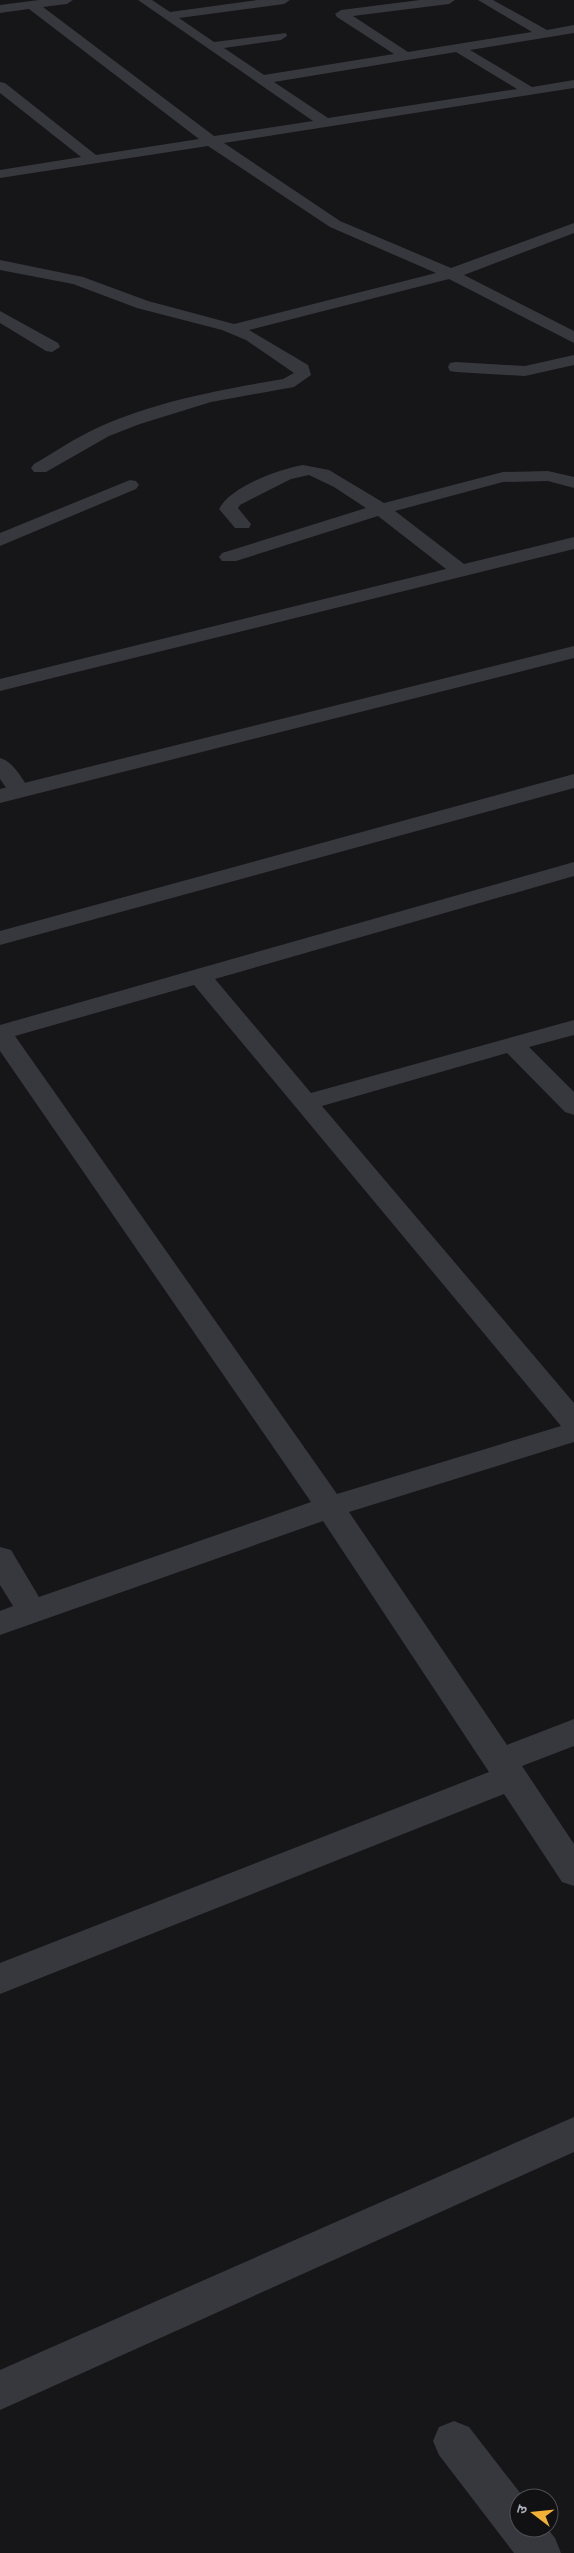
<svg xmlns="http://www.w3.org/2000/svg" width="574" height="2553" viewBox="0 0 574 2553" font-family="Figtree,'Noto Sans Devanagari',sans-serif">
	<rect width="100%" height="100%" fill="#161618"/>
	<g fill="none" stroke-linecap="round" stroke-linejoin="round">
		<!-- minor -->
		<path fill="#37383d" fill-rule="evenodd" d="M 39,0 L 73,0 L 67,4 L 43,7 L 214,136 L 313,121 L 138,0 L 152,0 L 170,12 L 257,0 L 290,0 L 284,4 L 179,18 L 214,42 L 286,33 L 287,36 L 281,40 L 224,48 L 264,75 L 394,54 L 337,17 L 335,14 L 341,10 L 420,0 L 455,0 L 449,4 L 353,16 L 408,52 L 532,32 L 478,0 L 493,0 L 547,30 L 574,25 L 574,33 L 470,50 L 532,87 L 574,80 L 574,88 L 224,143 L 340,221 L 451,268 L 574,223 L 574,233 L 464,275 L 574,331 L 574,343 L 449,279 L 249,330 L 308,365 L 311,375 L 294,387 L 211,402 L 140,424 L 109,436 L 46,472 L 34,472 L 31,468 L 34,464 C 55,452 75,438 97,428 C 156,401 220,390 283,379 L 294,373 L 246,340 L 222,330 L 137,308 L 73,284 L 0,270 L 0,260 L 83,277 L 148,301 L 234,324 L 436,273 L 330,227 L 208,146 L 0,178 L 0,170 L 81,157 L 0,93 L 0,82 L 5,83 L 96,155 L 199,139 L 29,9 L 0,13 L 0,5 ZM 456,52 L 517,89 L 328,118 L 274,82 Z
			M 0,311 L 58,343 L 60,347 L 52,352 L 46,351 L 0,323 Z
			M 574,355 L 574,365 L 525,376 L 456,372 L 450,371 L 448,367 L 450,363 L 456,362 L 525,366 Z
			M 303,465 L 329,470 L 384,503 L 503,472 L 548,471 L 574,477 L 574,488 L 548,481 L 503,482 L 395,511 L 464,564 L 574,537 L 574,549 L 0,691 L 0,679 L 446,569 L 378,516 L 236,561 L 222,561 L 219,557 L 222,553 L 366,508 L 334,487 L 309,475 L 291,479 L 240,505 L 238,508 L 251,524 L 249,528 L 235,528 L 219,509 C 230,487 279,469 303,465 Z
			M 130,480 L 136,481 L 139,485 L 136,489 L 0,546 L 0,533 Z
			M 0,758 C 13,761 22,779 30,790 L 27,795 L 19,797 L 11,795 L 0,779 Z
			M 574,774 L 574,788 L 0,945 L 0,931 Z
			M 574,862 L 574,876 L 215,979 L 311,1093 L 574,1020 L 574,1035 L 529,1047 L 574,1092 L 574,1115 L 565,1112 L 507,1053 L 322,1106 L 574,1403 L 574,1442 L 349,1512 L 507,1745 L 574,1719 L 574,1746 L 522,1766 L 574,1844 L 574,1886 L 562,1882 L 504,1794 L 0,1994 L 0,1963 L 489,1772 L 323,1521 L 0,1635 L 0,1611 L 13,1606 L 0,1585 L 0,1547 L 11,1550 L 39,1597 L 311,1502 L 0,1051 L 0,1025 ZM 194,985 L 561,1426 L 337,1494 L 15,1036 Z
			M 574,2117 L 574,2152 L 0,2410 L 0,2370 Z
			M 454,2421 L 469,2427 L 524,2498 L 519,2498 L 519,2528 L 547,2528 L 555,2538 L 561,2553 L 514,2553 L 439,2455 L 433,2441 L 439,2427 Z"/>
		<!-- tertiary -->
		<path fill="#37383d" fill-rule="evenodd" d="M 574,646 L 574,658 L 0,803 L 0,789 Z"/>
	</g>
	<!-- north arrow -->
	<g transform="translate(534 2513) rotate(286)"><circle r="24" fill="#111113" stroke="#4d4f55"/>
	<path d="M0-4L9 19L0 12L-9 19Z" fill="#f2b134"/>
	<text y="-8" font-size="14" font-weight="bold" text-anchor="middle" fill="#a8adb8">उ</text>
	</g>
</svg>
